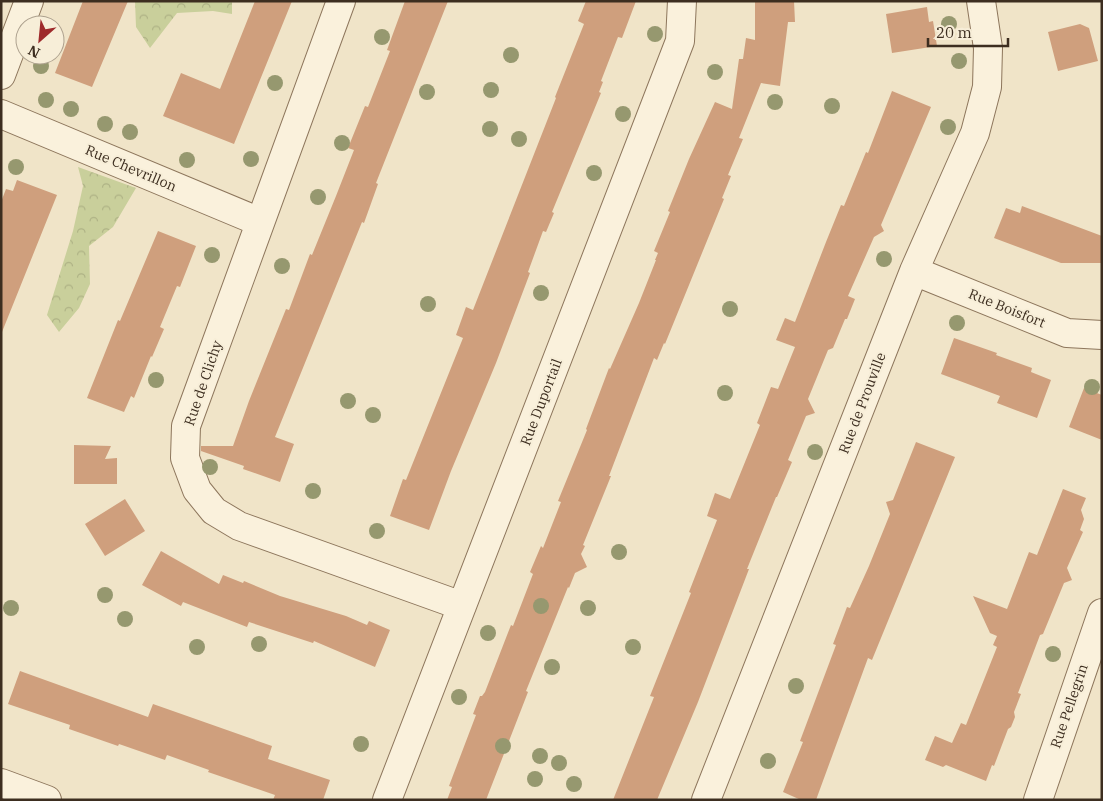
<svg xmlns="http://www.w3.org/2000/svg" width="1103" height="801" viewBox="0 0 1103 801" font-family="'IBM Plex Serif',serif">
	<defs>
		<pattern id="forest-crowns" width="20" height="18" patternUnits="userSpaceOnUse" patternTransform="scale(1.25)"><rect width="20" height="18" fill="#c9cf9b"/><path d="M2 6a3 3 0 1 1 6 0M12 15a3 3 0 1 1 6 0" fill="none" stroke="#aeb285"/></pattern>
	</defs>
	<rect width="100%" height="100%" fill="#f0e4c8"/>
	<!-- forest -->
	<path fill="url(#forest-crowns)" d="M 135,1 L 232,1 L 232,14 L 213,11 L 177,13 L 150,48 L 136,27 Z
		M 78,167 L 136,188 L 113,227 L 89,246 L 90,284 L 79,308 L 59,332 L 47,315 L 73,231 L 83,186 Z"/>
	<!-- building -->
	<path fill="#cf9f7d" d="M 83,1 L 128,1 L 92,87 L 55,73 Z
		M 255,1 L 292,1 L 234,144 L 163,116 L 181,73 L 220,89 Z
		M 405,1 L 448,1 L 376,183 L 378,184 L 364,223 L 362,222 L 275,437 L 294,444 L 280,482 L 243,469 L 244,466 L 201,451 L 201,446 L 233,446 L 249,401 L 286,309 L 289,310 L 310,254 L 312,255 L 336,196 L 354,150 L 348,148 L 365,106 L 368,107 L 390,51 L 387,50 Z
		M 586,1 L 636,1 L 622,38 L 618,37 L 601,81 L 603,82 L 599,92 L 601,93 L 552,212 L 554,213 L 546,232 L 543,231 L 528,272 L 530,273 L 496,363 L 451,471 L 429,530 L 390,516 L 403,479 L 406,480 L 463,338 L 456,335 L 466,307 L 473,310 L 556,98 L 555,97 L 584,24 L 578,21 Z
		M 755,1 L 794,1 L 795,22 L 788,22 L 780,86 L 761,83 L 739,138 L 743,139 L 728,175 L 731,176 L 722,198 L 724,199 L 665,344 L 664,343 L 657,360 L 654,358 L 609,476 L 611,476 L 583,545 L 585,546 L 581,554 L 587,567 L 575,573 L 569,588 L 568,587 L 526,691 L 528,692 L 486,800 L 447,800 L 452,787 L 449,786 L 476,715 L 473,714 L 480,696 L 482,696 L 485,692 L 511,625 L 513,626 L 533,574 L 530,572 L 541,546 L 543,548 L 561,502 L 558,501 L 587,430 L 586,429 L 609,368 L 610,369 L 639,303 L 656,260 L 655,260 L 658,253 L 654,251 L 670,212 L 668,211 L 689,159 L 715,102 L 732,109 L 739,59 L 743,59 L 746,38 L 755,40 Z
		M 927,7 L 929,22 L 933,21 L 937,46 L 892,53 L 886,14 Z
		M 1080,24 L 1089,28 L 1098,61 L 1058,71 L 1048,32 Z
		M 892,91 L 931,107 L 881,225 L 884,231 L 874,237 L 848,296 L 855,299 L 847,319 L 845,319 L 833,348 L 828,350 L 808,399 L 815,413 L 806,416 L 788,460 L 792,462 L 777,497 L 776,497 L 747,569 L 749,569 L 698,702 L 657,800 L 613,800 L 654,697 L 650,696 L 691,593 L 689,592 L 717,520 L 707,516 L 715,493 L 730,499 L 760,425 L 757,423 L 771,387 L 778,389 L 795,347 L 776,340 L 785,318 L 795,322 L 826,242 L 841,205 L 844,206 L 866,152 L 868,153 Z
		M 17,180 L 57,195 L 2,332 L 1,202 L 6,189 L 13,191 Z
		M 1022,206 L 1102,236 L 1102,263 L 1061,263 L 994,238 L 1006,208 L 1020,213 Z
		M 158,231 L 196,246 L 180,287 L 177,286 L 160,327 L 164,329 L 152,357 L 151,356 L 134,398 L 131,396 L 124,412 L 87,398 L 118,320 L 120,321 Z
		M 954,338 L 997,353 L 996,355 L 1032,368 L 1031,372 L 1051,380 L 1037,418 L 997,403 L 1000,396 L 941,374 Z
		M 1084,388 L 1102,395 L 1102,440 L 1069,427 Z
		M 916,442 L 955,457 L 872,660 L 868,658 L 816,800 L 801,800 L 783,792 L 803,742 L 800,741 L 836,645 L 833,644 L 847,607 L 850,608 L 869,566 L 890,514 L 886,502 L 893,500 Z
		M 74,445 L 111,446 L 105,459 L 117,458 L 117,484 L 74,484 Z
		M 1063,489 L 1086,498 L 1081,510 L 1084,519 L 1080,530 L 1083,532 L 1067,568 L 1072,580 L 1064,583 L 1043,634 L 1040,635 L 1018,693 L 1021,694 L 1014,712 L 1015,717 L 1011,727 L 1008,729 L 994,766 L 992,765 L 986,781 L 946,765 L 943,767 L 925,760 L 935,736 L 952,743 L 961,723 L 966,725 L 997,647 L 993,645 L 997,636 L 990,633 L 973,596 L 1007,609 L 1029,552 L 1037,555 Z
		M 125,499 L 145,531 L 105,556 L 85,524 Z
		M 161,551 L 219,584 L 223,575 L 243,583 L 244,581 L 280,596 L 346,616 L 367,625 L 369,621 L 390,630 L 375,667 L 314,641 L 313,643 L 249,622 L 247,627 L 183,602 L 181,606 L 142,585 Z
		M 20,671 L 148,717 L 153,704 L 272,746 L 268,759 L 330,780 L 323,800 L 273,800 L 275,795 L 208,772 L 209,770 L 167,755 L 165,760 L 119,744 L 118,746 L 69,729 L 70,725 L 8,704 Z"/>
	<g fill="none" stroke-linecap="round" stroke-linejoin="round">
		<defs>
			<path id="street" d="M 341,1 L 186,426 L 185,458 L 197,490 L 214,511 L 239,526 L 462,606
				M 1,75 L 29,1
				M 1,114 L 260,222
				M 914,271 L 1067,333 L 1102,335
				M 1,783 L 47,800
				M 387,800 L 680,41 L 682,1
				M 706,800 L 914,271 L 975,133 L 987,87 L 988,48 L 981,1
				M 1038,800 L 1102,613"/>
		</defs>
		<!-- street casing -->
		<use href="#street" stroke="#8d765c" stroke-width="30"/>
		<!-- street -->
		<use href="#street" stroke="#faf1dc" stroke-width="28"/>
	</g>
	<!-- trees -->
	<g fill="#96986f">
		<circle cx="949" cy="24" r="8"/>
		<circle cx="655" cy="34" r="8"/>
		<circle cx="382" cy="37" r="8"/>
		<circle cx="511" cy="55" r="8"/>
		<circle cx="959" cy="61" r="8"/>
		<circle cx="41" cy="66" r="8"/>
		<circle cx="715" cy="72" r="8"/>
		<circle cx="275" cy="83" r="8"/>
		<circle cx="491" cy="90" r="8"/>
		<circle cx="427" cy="92" r="8"/>
		<circle cx="46" cy="100" r="8"/>
		<circle cx="775" cy="102" r="8"/>
		<circle cx="832" cy="106" r="8"/>
		<circle cx="71" cy="109" r="8"/>
		<circle cx="623" cy="114" r="8"/>
		<circle cx="105" cy="124" r="8"/>
		<circle cx="948" cy="127" r="8"/>
		<circle cx="490" cy="129" r="8"/>
		<circle cx="130" cy="132" r="8"/>
		<circle cx="519" cy="139" r="8"/>
		<circle cx="342" cy="143" r="8"/>
		<circle cx="251" cy="159" r="8"/>
		<circle cx="187" cy="160" r="8"/>
		<circle cx="16" cy="167" r="8"/>
		<circle cx="594" cy="173" r="8"/>
		<circle cx="318" cy="197" r="8"/>
		<circle cx="212" cy="255" r="8"/>
		<circle cx="884" cy="259" r="8"/>
		<circle cx="282" cy="266" r="8"/>
		<circle cx="541" cy="293" r="8"/>
		<circle cx="428" cy="304" r="8"/>
		<circle cx="730" cy="309" r="8"/>
		<circle cx="957" cy="323" r="8"/>
		<circle cx="156" cy="380" r="8"/>
		<circle cx="1092" cy="387" r="8"/>
		<circle cx="725" cy="393" r="8"/>
		<circle cx="348" cy="401" r="8"/>
		<circle cx="373" cy="415" r="8"/>
		<circle cx="815" cy="452" r="8"/>
		<circle cx="210" cy="467" r="8"/>
		<circle cx="313" cy="491" r="8"/>
		<circle cx="377" cy="531" r="8"/>
		<circle cx="619" cy="552" r="8"/>
		<circle cx="105" cy="595" r="8"/>
		<circle cx="541" cy="606" r="8"/>
		<circle cx="11" cy="608" r="8"/>
		<circle cx="588" cy="608" r="8"/>
		<circle cx="125" cy="619" r="8"/>
		<circle cx="488" cy="633" r="8"/>
		<circle cx="259" cy="644" r="8"/>
		<circle cx="197" cy="647" r="8"/>
		<circle cx="633" cy="647" r="8"/>
		<circle cx="1053" cy="654" r="8"/>
		<circle cx="552" cy="667" r="8"/>
		<circle cx="796" cy="686" r="8"/>
		<circle cx="459" cy="697" r="8"/>
		<circle cx="361" cy="744" r="8"/>
		<circle cx="503" cy="746" r="8"/>
		<circle cx="540" cy="756" r="8"/>
		<circle cx="768" cy="761" r="8"/>
		<circle cx="559" cy="763" r="8"/>
		<circle cx="535" cy="779" r="8"/>
		<circle cx="574" cy="784" r="8"/>
	</g>
	<g text-anchor="middle" stroke-width="4" stroke-linejoin="round" paint-order="stroke">
		<!-- street labels -->
		<g font-size="14" fill="#3d2e20" stroke="#f7eed8">
			<text transform="translate(131 168) rotate(23)" y="5">Rue Chevrillon</text>
			<text transform="translate(1007 308) rotate(22)" y="5">Rue Boisfort</text>
			<text transform="translate(203 383) rotate(-71)" y="5">Rue de Clichy</text>
			<text transform="translate(541 402) rotate(-69)" y="5">Rue Duportail</text>
			<text transform="translate(862 403) rotate(-69)" y="5">Rue de Prouville</text>
			<text transform="translate(1069 706) rotate(-71)" y="5">Rue Pellegrin</text>
		</g>
	</g>
	<!-- border -->
	<rect width="1103" height="801" fill="none" stroke="#3d2e20" stroke-width="5"/>
	<!-- north arrow -->
	<g transform="translate(40 40) rotate(207)"><circle r="24" fill="#f7eed8" stroke="#ada18e"/>
	<path d="M0-4L9 19L0 12L-9 19Z" fill="#9e2a2b"/>
	<text y="-8" font-size="14" font-weight="bold" text-anchor="middle" fill="#3d2e20">N</text>
	</g>
	<!-- scale -->
	<path d="M928 38v8h80v-8" fill="none" stroke="#3d2e20" stroke-width="2.5"/>
	<text x="936" y="38" font-size="15" fill="#3d2e20" stroke="#f7eed8" stroke-width="4" paint-order="stroke">20 m</text>
</svg>
